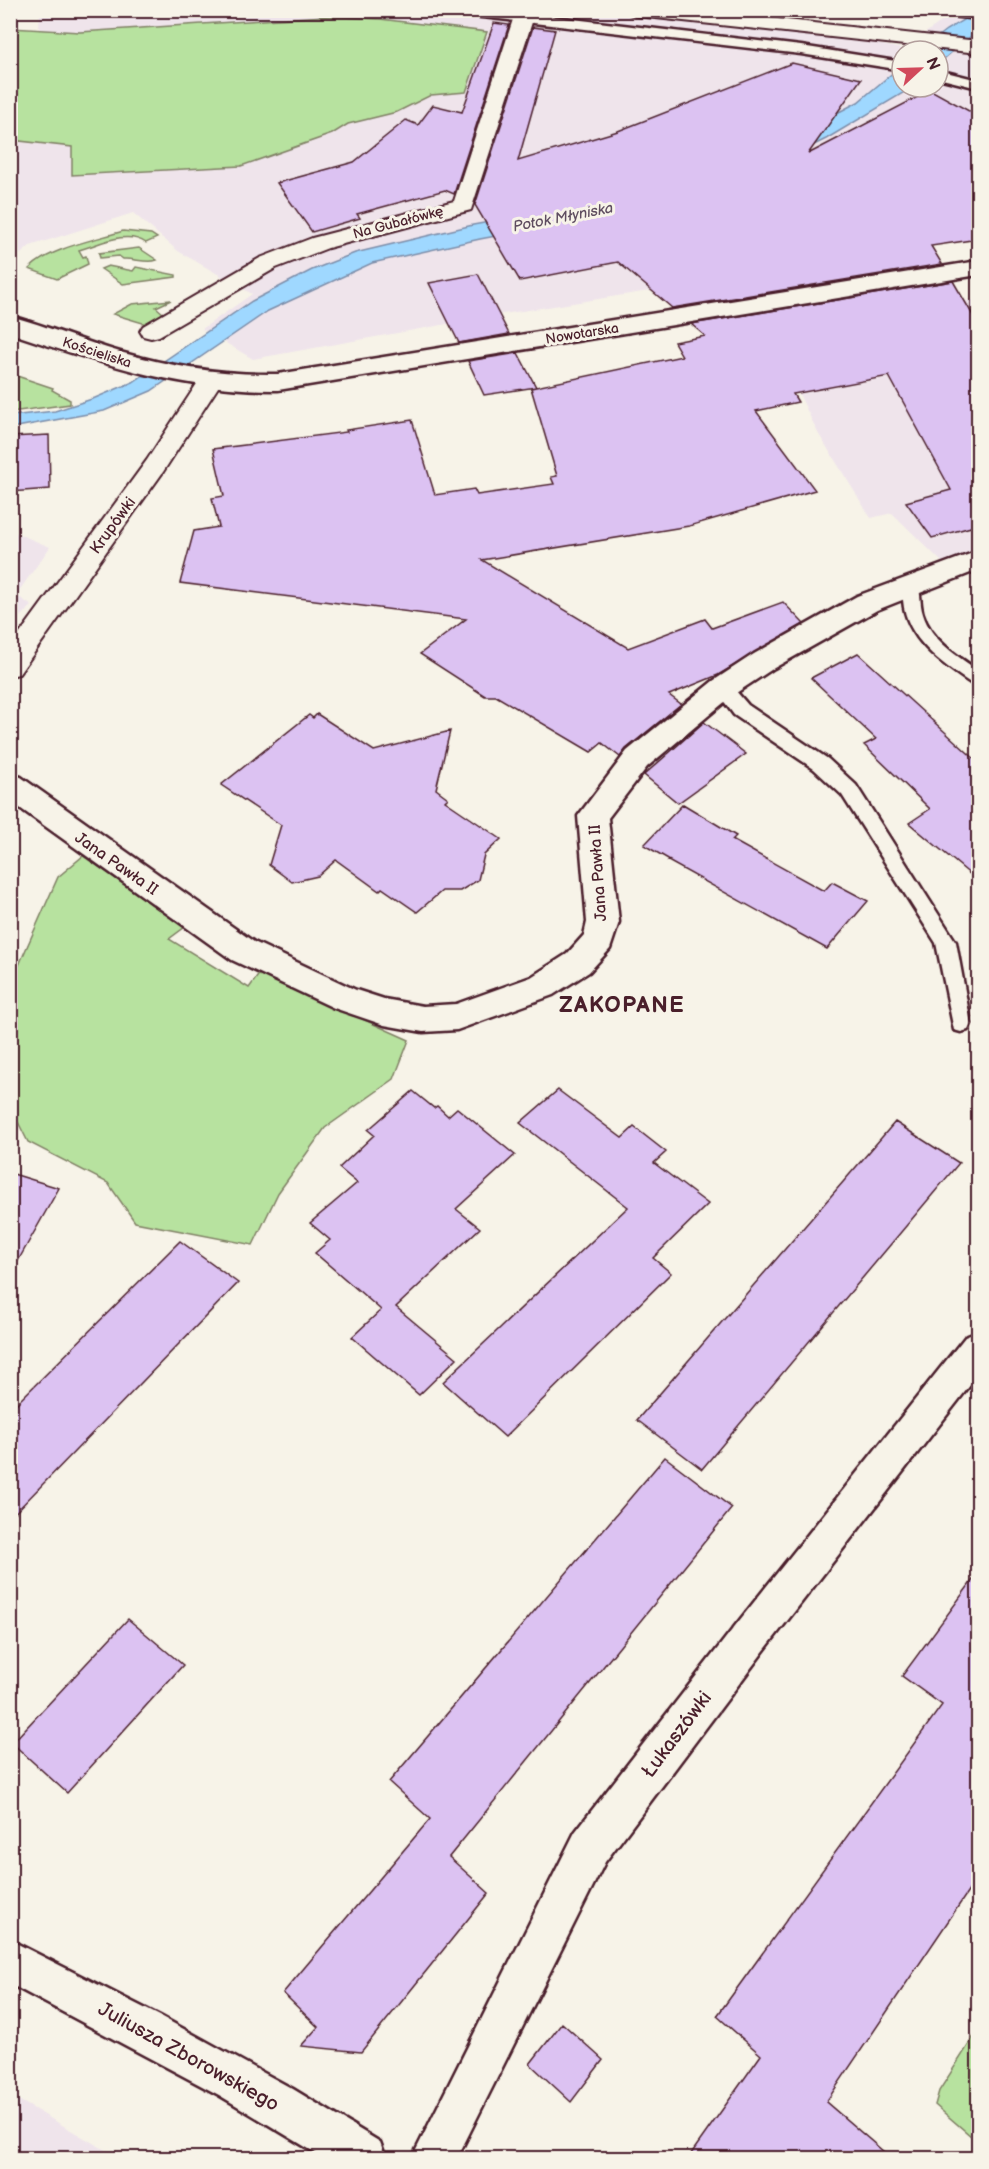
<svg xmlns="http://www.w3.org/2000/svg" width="989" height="2169" viewBox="0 0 989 2169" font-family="'Balsamiq Sans',sans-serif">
	<rect width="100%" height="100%" fill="#f7f3e8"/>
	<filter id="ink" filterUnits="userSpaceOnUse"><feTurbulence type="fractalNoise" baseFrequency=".0167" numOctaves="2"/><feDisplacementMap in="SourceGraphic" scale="12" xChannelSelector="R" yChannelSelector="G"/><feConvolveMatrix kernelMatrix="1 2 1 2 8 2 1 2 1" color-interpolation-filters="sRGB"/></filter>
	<g filter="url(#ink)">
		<!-- built -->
		<path fill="#efe4eb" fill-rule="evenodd" d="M 756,10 L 758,19 L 902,49 L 957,11 L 978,11 L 978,236 L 965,241 L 840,141 L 827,263 L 503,314 L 253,359 L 202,329 L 252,294 L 178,251 L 133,213 L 30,246 L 11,262 L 11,140 L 72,147 L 73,175 L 241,166 L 332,134 L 348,124 L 397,112 L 431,95 L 466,92 L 487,33 L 380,19 L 325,16 L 80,32 L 39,30 L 40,11 ZM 902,51 L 938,51 L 938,87 L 902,87 Z
			M 978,299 L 978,552 L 943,563 L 892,513 L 871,518 L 818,433 L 770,334 Z
			M 11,531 L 50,547 L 16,595 L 32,606 L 11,624 Z
			M 10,2095 L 100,2147 L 120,2158 L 11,2158 Z"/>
		<!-- green -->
		<path fill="#b7e29f" stroke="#808065" stroke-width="1.5" d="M 325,16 L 380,19 L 487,32 L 466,92 L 431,95 L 397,112 L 348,124 L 332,134 L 241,166 L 72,175 L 72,147 L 11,140 L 11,28 L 80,32 Z
			M 123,231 L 151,234 L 157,238 L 146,243 C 126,229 98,245 79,250 L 83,257 L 86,256 L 88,264 L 57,279 L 29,269 C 49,248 95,240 123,231 Z
			M 139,248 L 157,260 C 147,264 134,258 123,259 L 119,256 L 100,258 L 99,253 Z
			M 108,266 L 133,271 L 136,267 L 176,275 L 176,277 L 123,284 L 101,269 Z
			M 171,300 L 156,307 L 164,314 L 146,324 L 113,314 L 132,304 Z
			M 11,374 L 53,388 L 52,390 L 70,400 L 70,404 L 11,412 Z
			M 83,856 L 185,927 L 169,939 L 249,988 L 260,973 L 409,1040 L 394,1079 L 325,1128 L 278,1193 L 253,1245 L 135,1222 L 108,1183 L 28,1142 L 11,1108 L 11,983 L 58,877 Z
			M 978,2030 L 978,2142 L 935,2105 L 939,2091 Z"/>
		<!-- water -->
		<path fill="#9fd8ff" stroke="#7d8eaa" stroke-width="1.5" d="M 978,11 L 978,30 L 938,64 L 938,51 L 919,51 L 946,30 Z
			M 902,65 L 902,87 L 912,87 L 908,90 L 826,139 L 776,164 L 603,216 L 480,239 L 372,263 L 268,311 L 151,391 L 104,411 L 11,428 L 11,416 L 55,411 L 95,398 L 133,382 L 252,301 L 312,270 L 355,253 L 473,225 L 593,203 L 759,154 L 858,102 Z"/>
		<!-- building -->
		<path fill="#dcc2f2" stroke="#4a1f2b" stroke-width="1.5" d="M 494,23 L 509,25 L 454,194 L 445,190 L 357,214 L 360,218 L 312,232 L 277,183 L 354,162 L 406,120 L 418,125 L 433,105 L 462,112 Z
			M 533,27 L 555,30 L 518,161 L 618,131 L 792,63 L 861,79 L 808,154 L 931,90 L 978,116 L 978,239 L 931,246 L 942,264 L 672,308 L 618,262 L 520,281 L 475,205 Z
			M 478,274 L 509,334 L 459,343 L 429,283 Z
			M 953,281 L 978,324 L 978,542 L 971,527 L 932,538 L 906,502 L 951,490 L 889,376 L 793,394 L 798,402 L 756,411 L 815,490 L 689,526 L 482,560 L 628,648 L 705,619 L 712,628 L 783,602 L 804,624 L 718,675 L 669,695 L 681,704 L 626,749 L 620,757 L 602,743 L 591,752 L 496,696 L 485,696 L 420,654 L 466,619 L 180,583 L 194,531 L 219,527 L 212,498 L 224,496 L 213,449 L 347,432 L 346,430 L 412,420 L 435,495 L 474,489 L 477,495 L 554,484 L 551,477 L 557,476 L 531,388 L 682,356 L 674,342 L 705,336 L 691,324 Z
			M 518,353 L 536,387 L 484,395 L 468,361 Z
			M 49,435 L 50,489 L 10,492 L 10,437 Z
			M 858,653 L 978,762 L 978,881 L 909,823 L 930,809 L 864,745 L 876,739 L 811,678 Z
			M 317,714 L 374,751 L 450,731 L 436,789 L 448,798 L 445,801 L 501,839 L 484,855 L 478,880 L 460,891 L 442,891 L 417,912 L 382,888 L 379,891 L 336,860 L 318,876 L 292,882 L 269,865 L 281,825 L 221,785 L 309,715 L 313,718 Z
			M 704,722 L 746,754 L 678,803 L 644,775 Z
			M 683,804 L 736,836 L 732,840 L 824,891 L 832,882 L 868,901 L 827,949 L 668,861 L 670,860 L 644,845 Z
			M 558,1090 L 622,1138 L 634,1127 L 666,1152 L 654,1163 L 708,1204 L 653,1258 L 671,1273 L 505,1437 L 443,1382 L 628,1207 L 520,1123 Z
			M 413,1091 L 434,1108 L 437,1106 L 448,1116 L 457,1108 L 515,1155 L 456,1209 L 480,1228 L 396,1307 L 457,1358 L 419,1395 L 352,1337 L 381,1310 L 315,1253 L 330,1240 L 310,1223 L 357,1183 L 339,1168 L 374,1135 L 368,1130 Z
			M 895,1122 L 959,1163 L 702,1469 L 637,1420 Z
			M 10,1173 L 59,1188 L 10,1275 Z
			M 180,1241 L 238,1283 L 10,1518 L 10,1410 Z
			M 665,1457 L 732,1508 L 449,1857 L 489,1893 L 361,2052 L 301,2046 L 318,2027 L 283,1993 L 430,1819 L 389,1782 Z
			M 978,1573 L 978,1877 L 826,2102 L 891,2158 L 688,2158 L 761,2055 L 717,2016 L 942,1705 L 902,1676 Z
			M 128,1619 L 183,1665 L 67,1793 L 12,1743 Z
			M 562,2023 L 603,2060 L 571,2102 L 530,2064 Z"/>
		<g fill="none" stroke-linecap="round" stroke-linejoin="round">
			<defs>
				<path id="service" d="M 450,10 L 496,10 L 801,46 L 902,62 L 902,70 L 801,54 L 456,14 Z
					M 938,70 L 978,80 L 978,88 L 938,78 Z
					M 910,580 L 916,582 C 922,591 919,603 923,614 C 930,639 958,657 978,670 L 978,685 L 972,684 C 941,663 906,639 903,600 C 902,593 900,588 904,582 Z
					M 723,681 L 729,683 L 748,705 L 828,759 L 856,785 L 956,942 L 971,1024 L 968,1030 L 961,1032 L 954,1030 L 936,943 L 842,795 L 814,769 L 734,715 L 714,688 L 717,683 Z"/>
				<path id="pedestrian" d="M 516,10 L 536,10 L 471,210 L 328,248 L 276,268 L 159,336 L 151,338 L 143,336 L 140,331 L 143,326 L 260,258 L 312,238 L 454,201 Z
					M 628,10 L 696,10 L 978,41 L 978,53 L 637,16 L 630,14 Z
					M 210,374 L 218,376 L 222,381 L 163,472 L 19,674 L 10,676 L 10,647 L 147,460 L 202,376 Z"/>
				<path id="minor" d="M 978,551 L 978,570 L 877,610 L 774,668 L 733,695 L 647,767 L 608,818 L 619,922 L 610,949 L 589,972 L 553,995 L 457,1030 L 423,1032 L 384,1025 L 334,1008 L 232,960 L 10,801 L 10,774 L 21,777 L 254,942 L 356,990 L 384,999 L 423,1006 L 456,1004 L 531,977 L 567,954 L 584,935 L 587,922 L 578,816 L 627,751 L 713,681 L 754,654 L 857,596 Z
					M 978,1332 L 978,1375 L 763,1652 L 605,1862 L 457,2158 L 412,2158 L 575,1832 L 735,1626 L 965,1337 Z
					M 10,1940 L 160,2016 L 293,2089 L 380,2142 L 386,2158 L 324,2158 L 219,2095 L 10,1984 Z"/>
				<path id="tertiary" d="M 941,10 L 978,10 L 978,19 L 943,15 Z"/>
				<path id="secondary" d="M 978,261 L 978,275 L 278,390 C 182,391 100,363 10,333 L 10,316 C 47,326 83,341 120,352 C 172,367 223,375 278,374 Z"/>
			</defs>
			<!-- service casing -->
			<use href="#service" stroke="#4a1f2b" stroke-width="5"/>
			<!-- pedestrian casing -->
			<use href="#pedestrian" stroke="#4a1f2b" stroke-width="4"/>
			<!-- minor casing -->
			<use href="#minor" stroke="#4a1f2b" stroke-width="5"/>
			<!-- tertiary casing -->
			<use href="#tertiary" stroke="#4a1f2b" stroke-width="5"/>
			<!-- secondary casing -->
			<use href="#secondary" stroke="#4a1f2b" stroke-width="5"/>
			<!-- service -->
			<use href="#service" fill="#f7f3e8" fill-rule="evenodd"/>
			<!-- pedestrian -->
			<use href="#pedestrian" fill="#f7f3e8" fill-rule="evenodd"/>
			<!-- minor -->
			<use href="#minor" fill="#f7f3e8" fill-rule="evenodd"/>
			<!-- tertiary -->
			<use href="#tertiary" fill="#f7f3e8" fill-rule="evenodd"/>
			<!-- secondary -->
			<use href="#secondary" fill="#f7f3e8" fill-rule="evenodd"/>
		</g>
	</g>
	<g text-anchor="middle" stroke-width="6" stroke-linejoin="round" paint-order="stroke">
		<!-- far-street labels -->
		<g font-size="14" fill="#4a1f2b" stroke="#f7f3e8">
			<text transform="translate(398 222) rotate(-15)" y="5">Na Gubałówkę</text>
			<text transform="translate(582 333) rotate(-9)" y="5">Nowotarska</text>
			<text transform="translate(97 352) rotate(18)" y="5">Kościeliska</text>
		</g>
		<!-- far-water labels -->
		<g font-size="15" font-style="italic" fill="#5f4d60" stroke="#f7f3e8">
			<text transform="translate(563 217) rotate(-11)" y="5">Potok Młyniska</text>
		</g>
		<!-- street labels -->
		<g font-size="16" fill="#4a1f2b" stroke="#f7f3e8">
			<text transform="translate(112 525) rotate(-54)" y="6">Krupówki</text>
			<text transform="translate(117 863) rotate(35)" y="6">Jana Pawła II</text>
			<text transform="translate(597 873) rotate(-94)" y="6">Jana Pawła II</text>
		</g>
		<!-- near-street labels -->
		<g font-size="20" fill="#4a1f2b" stroke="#f7f3e8">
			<text transform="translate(676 1734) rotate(-53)" y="7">Łukaszówki</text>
			<text transform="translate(189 2056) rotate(29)" y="7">Juliusza Zborowskiego</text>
		</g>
		<!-- district labels -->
		<g font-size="22" font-weight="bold" letter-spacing="1.5" fill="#4a1f2b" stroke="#f7f3e8">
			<text x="622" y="1012">ZAKOPANE</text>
		</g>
	</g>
	<!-- margin -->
	<rect width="989" height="2169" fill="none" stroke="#f7f3e8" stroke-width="36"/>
	<rect x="18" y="18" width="953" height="2133" fill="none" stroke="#4a1f2b" stroke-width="2" filter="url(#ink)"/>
	<!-- north arrow -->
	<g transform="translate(920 69) rotate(68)"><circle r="28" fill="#f7f3e8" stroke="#b29e9c" stroke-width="1.5"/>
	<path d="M0-4.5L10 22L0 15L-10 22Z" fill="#d1495b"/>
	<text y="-9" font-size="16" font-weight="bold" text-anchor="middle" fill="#4a1f2b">N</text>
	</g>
</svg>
